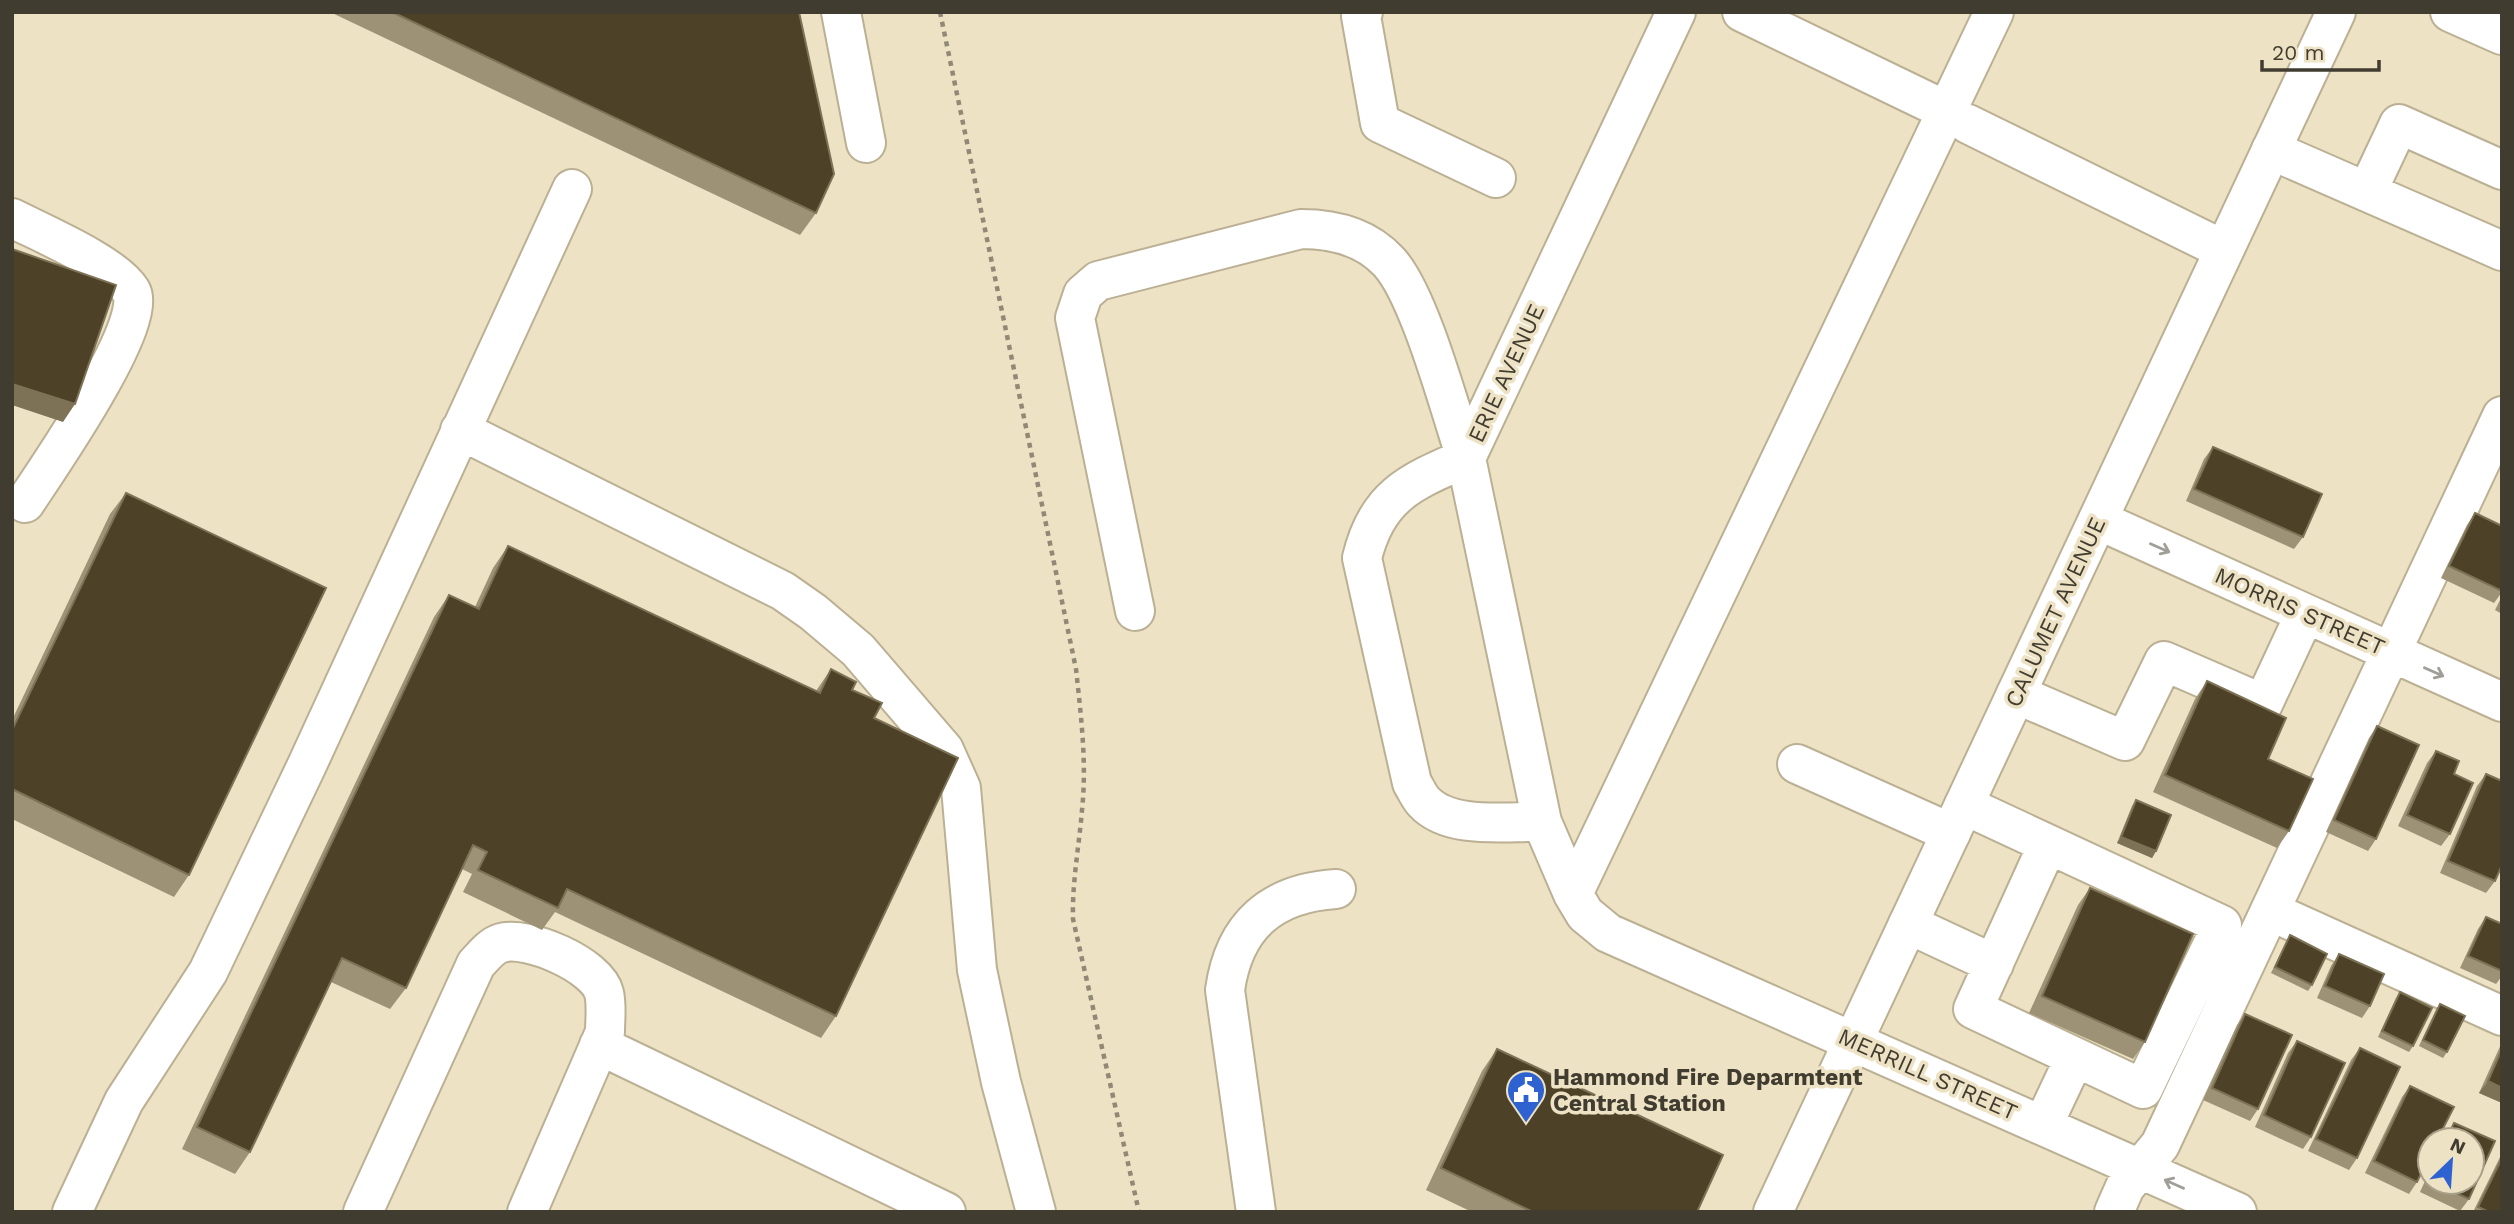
<svg xmlns="http://www.w3.org/2000/svg" width="2514" height="1224" viewBox="0 0 2514 1224" font-family="'Work Sans',sans-serif">
	<rect width="100%" height="100%" fill="#eee2c5"/>
	<g fill="none" stroke-linecap="round" stroke-linejoin="round">
		<defs>
			<path id="minor" d="M 841,12 L 866,143
				M 1363,12 L 1361,16 L 1380,123 L 1496,178
				M 1676,12 L 1466,458 L 1542,822 L 1573,894 L 1585,914 L 1608,933 L 2237,1212
				M 1742,12 L 1947,111
				M 2450,12 L 2502,35
				M 1968,124 L 2224,250
				M 2271,150 L 2502,251
				M 2367,192 L 2399,124 L 2502,170
				M 12,218 C 41,233 115,264 131,291 C 150,322 46,471 25,503
				M 460,430 L 783,591 L 813,612 L 858,650 L 944,750 L 961,788 L 977,970 L 1001,1082 L 1036,1212
				M 2098,520 L 2502,702
				M 1135,611 L 1075,318 L 1083,294 L 1098,281 L 1301,229 C 1333,229 1366,237 1389,262 C 1420,296 1450,410 1466,458 C 1411,482 1377,495 1362,558 L 1412,783 C 1416,789 1419,797 1424,802 C 1450,830 1507,821 1542,822
				M 2016,694 L 2125,741 L 2164,661 L 2263,704 L 2305,614
				M 1797,764 L 1951,833
				M 1964,805 L 2222,925 L 2143,1089 L 1973,1009 L 2048,844
				M 1573,894 L 1994,12
				M 2270,911 L 2502,1016
				M 1908,924 L 1994,964
				M 599,1045 L 946,1212
				M 2043,1125 L 2075,1057
				M 72,1212 L 124,1101 L 208,972 L 307,765 L 572,189
				M 363,1212 L 476,964 C 483,957 491,946 501,943 C 527,935 597,965 604,993 C 607,1005 605,1020 605,1032 L 527,1212
				M 1256,1212 L 1225,990 C 1234,926 1271,893 1336,889
				M 2114,1212 L 2125,1187 L 2160,1145 L 2502,416"/>
			<path id="major" d="M 1773,1212 L 2336,12"/>
		</defs>
		<!-- minor casing -->
		<use href="#minor" stroke="#bbb094" stroke-width="42"/>
		<!-- major casing -->
		<use href="#major" stroke="#bbb094" stroke-width="42"/>
		<!-- path -->
		<path stroke="#918976" stroke-width="4.5" stroke-dasharray="5 5" stroke-linecap="butt" d="M 940,12 L 1076,669 C 1081,716 1087,763 1082,810 C 1079,847 1072,882 1073,919 L 1139,1212"/>
		<!-- minor -->
		<use href="#minor" stroke="#fff" stroke-width="38"/>
		<!-- major -->
		<use href="#major" stroke="#fff" stroke-width="38"/>
	</g>
	<!-- wall -->
	<path fill="#9e9276" d="M 330,12 L 799,12 L 816,213 L 800,235 Z
		M 2213,447 L 2303,537 L 2294,549 L 2186,501 L 2204,459 Z
		M 126,493 L 189,875 L 174,897 L 12,819 L 12,720 L 110,514 Z
		M 2475,513 L 2502,526 L 2502,592 L 2494,603 L 2441,578 L 2467,525 Z
		M 508,546 L 816,691 L 831,669 L 852,690 L 874,718 L 836,1016 L 821,1038 L 555,912 L 542,930 L 463,892 L 472,874 L 462,869 L 406,988 L 390,1009 L 331,982 L 250,1152 L 235,1174 L 182,1149 L 434,617 L 449,595 L 475,607 L 493,568 Z
		M 2502,596 L 2502,614 L 2495,610 Z
		M 2207,681 L 2289,831 L 2277,848 L 2153,792 L 2195,699 Z
		M 2377,726 L 2376,839 L 2368,851 L 2326,832 L 2369,738 Z
		M 2436,751 L 2450,834 L 2441,846 L 2398,826 L 2427,763 Z
		M 2486,774 L 2495,881 L 2486,893 L 2440,873 L 2477,786 Z
		M 2136,800 L 2156,851 L 2152,858 L 2117,843 L 2132,806 Z
		M 2090,888 L 2145,1042 L 2133,1059 L 2029,1013 L 2078,905 Z
		M 2486,917 L 2502,924 L 2502,976 L 2496,984 L 2460,968 L 2478,929 Z
		M 2290,935 L 2312,985 L 2308,991 L 2271,973 L 2286,942 Z
		M 2339,954 L 2370,1006 L 2362,1018 L 2317,998 L 2331,966 Z
		M 2400,992 L 2413,1046 L 2409,1052 L 2378,1037 L 2396,998 Z
		M 2440,1004 L 2447,1052 L 2443,1058 L 2419,1046 L 2436,1010 Z
		M 2245,1014 L 2258,1109 L 2250,1121 L 2203,1100 L 2237,1025 Z
		M 2297,1041 L 2311,1137 L 2303,1149 L 2255,1127 L 2288,1053 Z
		M 2502,1042 L 2502,1103 L 2479,1093 Z
		M 2360,1048 L 2357,1158 L 2349,1170 L 2308,1151 L 2351,1060 Z
		M 1497,1049 L 1697,1212 L 1472,1212 L 1426,1190 L 1482,1071 Z
		M 2410,1086 L 2417,1182 L 2409,1194 L 2365,1173 L 2402,1097 Z
		M 2454,1123 L 2495,1141 L 2469,1199 L 2460,1211 L 2420,1192 L 2430,1170 L 2430,1182 L 2472,1182 L 2472,1140 L 2444,1140 Z
		M 2502,1153 L 2502,1212 L 2473,1212 Z"/>
	<!-- shaded-wall -->
	<path fill="#7d7256" d="M 12,384 L 75,404 L 63,422 L 12,405 Z
		M 2121,837 L 2156,851 L 2152,858 L 2117,843 Z
		M 2488,1081 L 2502,1088 L 2502,1103 L 2479,1093 Z"/>
	<!-- building -->
	<path fill="#4d4227" stroke="#7d7256" stroke-width="2" d="M 392,12 L 799,12 L 834,174 L 816,213 Z
		M 12,249 L 116,285 L 75,404 L 12,384 Z
		M 2213,447 L 2322,494 L 2303,537 L 2194,489 Z
		M 126,493 L 326,588 L 189,875 L 12,789 L 12,730 Z
		M 2475,513 L 2502,526 L 2502,591 L 2449,566 Z
		M 508,546 L 820,693 L 831,669 L 856,682 L 852,690 L 882,703 L 874,718 L 958,758 L 836,1016 L 567,889 L 558,908 L 478,870 L 487,852 L 473,845 L 406,988 L 342,958 L 250,1152 L 197,1127 L 449,595 L 479,609 Z
		M 2207,681 L 2286,718 L 2268,759 L 2313,779 L 2289,831 L 2165,775 Z
		M 2377,726 L 2419,745 L 2376,839 L 2334,820 Z
		M 2436,751 L 2459,761 L 2454,774 L 2473,783 L 2450,834 L 2407,815 Z
		M 2486,774 L 2502,781 L 2502,865 L 2495,881 L 2448,861 Z
		M 2136,800 L 2171,815 L 2156,851 L 2121,837 Z
		M 2090,888 L 2193,934 L 2145,1042 L 2042,996 Z
		M 2486,917 L 2502,924 L 2502,971 L 2468,956 Z
		M 2290,935 L 2327,954 L 2312,985 L 2275,967 Z
		M 2339,954 L 2384,974 L 2370,1006 L 2325,986 Z
		M 2400,992 L 2432,1008 L 2413,1046 L 2382,1031 Z
		M 2440,1004 L 2465,1016 L 2447,1052 L 2423,1040 Z
		M 2245,1014 L 2292,1035 L 2258,1109 L 2212,1088 Z
		M 2297,1041 L 2345,1063 L 2311,1137 L 2264,1115 Z
		M 2360,1048 L 2400,1067 L 2357,1158 L 2316,1139 Z
		M 1497,1049 L 1723,1155 L 1697,1212 L 1533,1212 L 1441,1168 Z
		M 2502,1049 L 2502,1088 L 2488,1081 Z
		M 2410,1086 L 2454,1107 L 2437,1140 L 2430,1140 L 2430,1155 L 2417,1182 L 2374,1161 Z
		M 2454,1123 L 2495,1141 L 2469,1199 L 2431,1182 L 2472,1182 L 2472,1140 L 2446,1140 Z
		M 2502,1158 L 2502,1212 L 2489,1212 L 2478,1207 Z"/>
	<!-- one-way arrows -->
	<defs><path id="oneway-shaft" d="M-6 0H5M1.5-3L5.5 0L1.5 3" fill="none" stroke-width="1.6" stroke-linecap="round" stroke-linejoin="round" transform="scale(1.75)"/></defs>
	<g stroke="#a09e98">
		<use href="#oneway-shaft" transform="translate(2160 548) rotate(24)"/>
		<use href="#oneway-shaft" transform="translate(2434 672) rotate(24)"/>
		<use href="#oneway-shaft" transform="translate(2174 1184) rotate(-156)"/>
	</g>
	<!-- icons -->
	<defs>
		<symbol id="civic-pin" viewBox="-11 -11 22 30"><path d="M0 17L-7.5 6A9.5 9.5 0 1 1 7.5 6Z" fill="#2e62d1" stroke="#eee2c5"/><path d="M-.6-6.5H3V-4.5H.6V-3L4-1V1h2V6H-6V1h2V-1L-.6-3ZM-1.2 2.5V6h2.4V2.5Z" fill="#fff"/></symbol>
	</defs>
	<g fill-rule="evenodd">
		<use href="#civic-pin" x="1504" y="1068" width="44" height="60"/>
	</g>
	<g text-anchor="middle" stroke-width="7" stroke-linejoin="round" paint-order="stroke">
		<!-- street labels -->
		<g font-size="23" fill="#403c30" stroke="#eee2c5">
			<text transform="translate(1506 373) rotate(-65)" y="8">ERIE AVENUE</text>
			<text transform="translate(2300 611) rotate(24)" y="8">MORRIS STREET</text>
			<text transform="translate(2055 612) rotate(-65)" y="8">CALUMET AVENUE</text>
			<text transform="translate(1928 1074) rotate(24)" y="8">MERRILL STREET</text>
		</g>
		<!-- poi labels -->
		<g font-size="23" font-weight="bold" fill="#403c30" stroke="#eee2c5" text-anchor="start">
			<text x="1553" y="1085">Hammond Fire Deparmtent<tspan x="1553" dy="26">Central Station</tspan></text>
		</g>
	</g>
	<!-- border -->
	<rect width="2514" height="1224" fill="none" stroke="#403c30" stroke-width="28"/>
	<!-- north arrow -->
	<g transform="translate(2451 1161) rotate(25)"><circle r="33" fill="#eee2c5" stroke="#a8a089" stroke-width="2"/>
	<path d="M0-5L12 26L0 18L-12 26Z" fill="#2e62d1"/>
	<text y="-10" font-size="19" font-weight="bold" text-anchor="middle" fill="#403c30">N</text>
	</g>
	<!-- scale -->
	<path d="M2262 60v10h117v-10" fill="none" stroke="#403c30" stroke-width="3.5"/>
	<text x="2272" y="60" font-size="21" fill="#403c30" stroke="#eee2c5" stroke-width="5" paint-order="stroke">20 m</text>
</svg>
